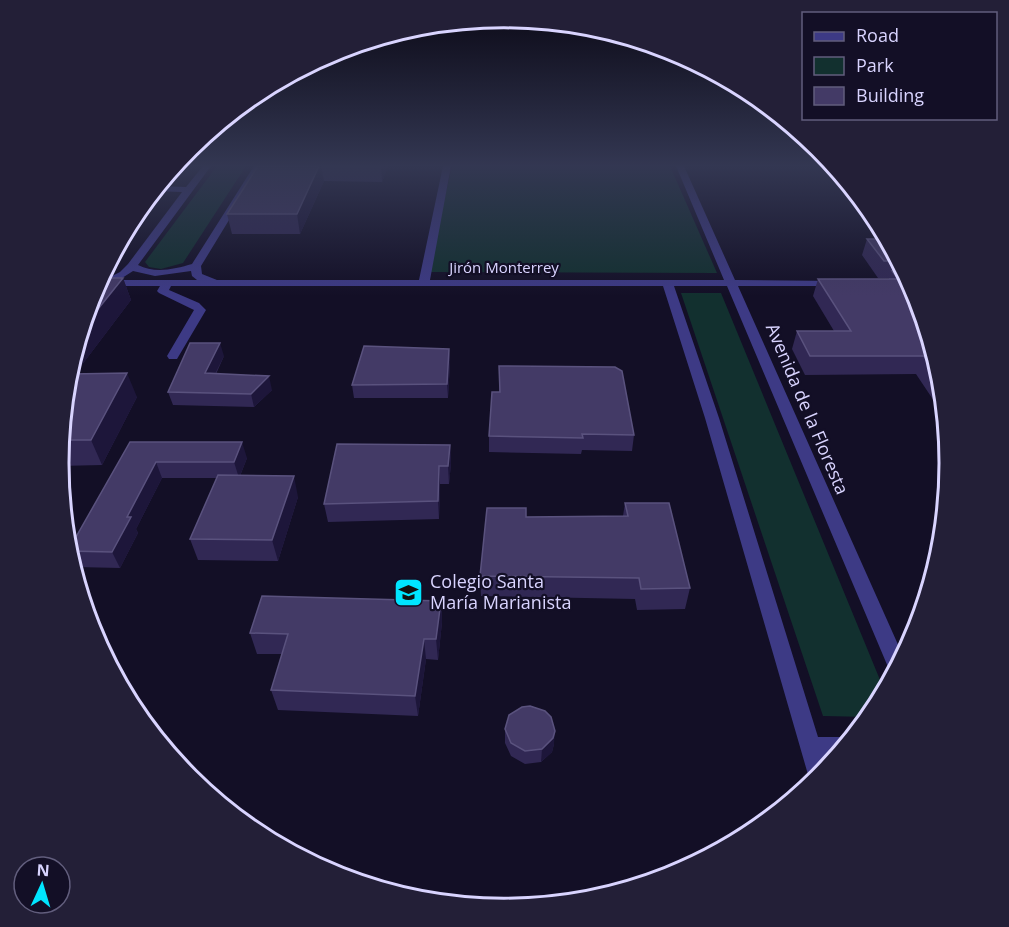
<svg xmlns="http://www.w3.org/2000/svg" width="1009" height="927" viewBox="0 0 1009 927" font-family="'Open Sans',sans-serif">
	<rect width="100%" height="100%" fill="#130f26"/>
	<!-- green -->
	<path fill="#12302f" d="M 217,166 L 246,166 L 183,263 L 161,269 L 149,267 L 145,262 Z
		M 452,166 L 670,166 L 717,273 L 428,272 Z
		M 681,293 L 721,293 L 885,692 L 870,717 L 823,716 Z"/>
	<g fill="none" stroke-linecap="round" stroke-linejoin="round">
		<!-- minor -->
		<path fill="#3d3a85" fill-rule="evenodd" d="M 203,166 L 211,166 L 138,265 C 155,274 175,269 192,264 L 254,166 L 262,166 L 201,266 L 202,274 L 217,280 L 419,280 L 443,166 L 451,166 L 430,280 L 724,280 L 676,166 L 684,166 L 735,280 L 840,281 L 840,285 L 836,286 L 738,286 L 904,658 L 895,674 L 888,667 L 727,286 L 674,286 L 719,418 L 818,737 L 846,737 L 852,739 L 837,757 L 824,757 L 828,768 L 812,785 L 809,778 L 705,418 L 663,286 L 171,286 L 169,290 L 199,303 L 206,310 L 177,359 L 169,359 L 167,356 L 194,310 L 159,293 L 157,291 L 160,286 L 104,286 L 98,283 L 120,272 L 128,264 L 182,192 L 154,191 L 158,186 L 186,187 ZM 133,271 L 155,276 L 191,271 L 192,276 L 197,280 L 119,280 Z"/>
	</g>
	<!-- wall -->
	<path fill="#312854" d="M 175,166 L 172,184 L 160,184 L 163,194 L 141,217 L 134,217 Z
		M 258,166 L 388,166 L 382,182 L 324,181 L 300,234 L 232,234 L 227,214 Z
		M 867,239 L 887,239 L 916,293 L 942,377 L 944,404 L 936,404 L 916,374 L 805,375 L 792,349 L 797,331 L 834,331 L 813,296 L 818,279 L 889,279 L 889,278 L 878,278 L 862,255 Z
		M 123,278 L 131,300 L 78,370 L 80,373 L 137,397 L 102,465 L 59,466 L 68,376 Z
		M 449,349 L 450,362 L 448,398 L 354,398 L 352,385 Z
		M 224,356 L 216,374 L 272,390 L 254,407 L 173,405 L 168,392 Z
		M 499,366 L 634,435 L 632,451 L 582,450 L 581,454 L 489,452 L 489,436 L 499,392 Z
		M 130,442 L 247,458 L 240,476 L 298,497 L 278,561 L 198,560 L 190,539 L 217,478 L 162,478 L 136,529 L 138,533 L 120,568 L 76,567 L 68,551 Z
		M 450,445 L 451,463 L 449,484 L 440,484 L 439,519 L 328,522 L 324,504 Z
		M 625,503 L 690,588 L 685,609 L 637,610 L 635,599 L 481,596 L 480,576 L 526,517 L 623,516 Z
		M 931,570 L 935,570 L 928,594 L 923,584 Z
		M 441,601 L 442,622 L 438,660 L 426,659 L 418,716 L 278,710 L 271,690 L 282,654 L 257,654 L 250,633 Z
		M 505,729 L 554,744 L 552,752 L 541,762 L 525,764 L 511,756 L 505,743 Z"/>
	<!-- shaded-wall -->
	<path fill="#1d163a" d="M 175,166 L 189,166 L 172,184 L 169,174 Z
		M 319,166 L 321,166 L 324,181 L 300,234 L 297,214 Z
		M 381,166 L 388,166 L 382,182 Z
		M 160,184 L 163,194 L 141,217 L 139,210 Z
		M 123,278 L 131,300 L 78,370 L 86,390 L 68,376 L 82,329 Z
		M 220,343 L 224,356 L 209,386 L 205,373 Z
		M 449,349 L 450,362 L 448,398 L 447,384 Z
		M 127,373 L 137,397 L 102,465 L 91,440 Z
		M 269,376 L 272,390 L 254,407 L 251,394 Z
		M 242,442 L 247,458 L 239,478 L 234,462 Z
		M 450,445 L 451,463 L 449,484 L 448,466 Z
		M 156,462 L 162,478 L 136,529 L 138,533 L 120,568 L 112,552 L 127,517 Z
		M 439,466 L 440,484 L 439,519 L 438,501 Z
		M 294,476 L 298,497 L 278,561 L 272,540 Z
		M 441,601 L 442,622 L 438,660 L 436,639 Z
		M 424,639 L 426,659 L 418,716 L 415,696 Z
		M 555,731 L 554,744 L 552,752 L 541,762 L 542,749 Z"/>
	<!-- building -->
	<path fill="#433a66" stroke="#5a527e" stroke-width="1.5" d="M 258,166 L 319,166 L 297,214 L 227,214 Z
		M 867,239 L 887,239 L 899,261 L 884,261 Z
		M 904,270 L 916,293 L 942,377 L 942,382 L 924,356 L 810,356 L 797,331 L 851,331 L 818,279 L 898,279 L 892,271 Z
		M 101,278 L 123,278 L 82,329 L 93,293 Z
		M 190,343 L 220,343 L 205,373 L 269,376 L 251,394 L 168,392 Z
		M 364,346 L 449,349 L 447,384 L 352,385 Z
		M 71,365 L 76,365 L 71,374 L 127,373 L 91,440 L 61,440 L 68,376 Z
		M 499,366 L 615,367 L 622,371 L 634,435 L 582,434 L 583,438 L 489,436 L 492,392 L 500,392 Z
		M 130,442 L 242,442 L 234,462 L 156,462 L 127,517 L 131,517 L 112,552 L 68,551 Z
		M 337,444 L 450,445 L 448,466 L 439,466 L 438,501 L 324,504 Z
		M 218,475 L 294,476 L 272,540 L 190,539 Z
		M 625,503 L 669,503 L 690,588 L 641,589 L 639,578 L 480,576 L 487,508 L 526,508 L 526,517 L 628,516 Z
		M 931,570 L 935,570 L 934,576 Z
		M 262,596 L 441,601 L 436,639 L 424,639 L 415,696 L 271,690 L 288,634 L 250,633 Z
		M 530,706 L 545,711 L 551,717 L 555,731 L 553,738 L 542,749 L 525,751 L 511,743 L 505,729 L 509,715 L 522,707 Z"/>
	<!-- sky -->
	<linearGradient id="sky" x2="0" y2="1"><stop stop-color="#0a0815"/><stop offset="0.56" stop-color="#333752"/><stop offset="1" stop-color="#333752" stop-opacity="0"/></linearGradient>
	<rect width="1009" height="296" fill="url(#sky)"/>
	<!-- icons -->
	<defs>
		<symbol id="school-square" viewBox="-11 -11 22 22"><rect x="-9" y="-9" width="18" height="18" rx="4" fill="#00e5ff" stroke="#130f26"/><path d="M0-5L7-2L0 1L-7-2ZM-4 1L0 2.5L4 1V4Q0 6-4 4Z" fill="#111"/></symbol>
	</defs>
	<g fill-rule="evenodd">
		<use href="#school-square" x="392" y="576" width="33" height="33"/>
	</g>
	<g text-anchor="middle" stroke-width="4.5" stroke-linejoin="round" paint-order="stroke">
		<!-- far-street labels -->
		<g font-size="15" fill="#d9d4ff" stroke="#130f26">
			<text x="504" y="273">Jirón Monterrey</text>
		</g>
		<!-- street labels -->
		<g font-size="18" fill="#d9d4ff" stroke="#130f26">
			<text transform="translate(807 409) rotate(67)" y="6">Avenida de la Floresta</text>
		</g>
		<!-- poi labels -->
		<g font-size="18" fill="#d9d4ff" stroke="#130f26" text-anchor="start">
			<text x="430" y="588">Colegio Santa<tspan x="430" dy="21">María Marianista</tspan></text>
		</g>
	</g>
	<!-- crop -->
	<path d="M0 0H1009V927H0ZM69 463a435 435 0 1 1 870 0a435 435 0 1 1-870 0Z" fill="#231f37" fill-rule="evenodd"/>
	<path fill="none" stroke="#d9d4ff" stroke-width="3" d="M69 463a435 435 0 1 1 870 0a435 435 0 1 1-870 0Z"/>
	<!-- legend -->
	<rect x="802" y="12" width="195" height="108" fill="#130f26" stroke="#625e7d" stroke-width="1.5"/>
	<rect x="814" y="32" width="30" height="9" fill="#3d3a85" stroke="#625e7d" stroke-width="1.5"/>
	<text x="856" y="42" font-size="18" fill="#d9d4ff">Road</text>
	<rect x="814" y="57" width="30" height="18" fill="#12302f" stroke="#625e7d" stroke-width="1.5"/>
	<text x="856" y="72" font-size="18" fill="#d9d4ff">Park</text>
	<rect x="814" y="87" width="30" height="18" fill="#433a66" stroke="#625e7d" stroke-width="1.5"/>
	<text x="856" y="102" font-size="18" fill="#d9d4ff">Building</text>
	<!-- north arrow -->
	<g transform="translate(42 885) rotate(4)"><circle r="28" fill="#130f26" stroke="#625e7d" stroke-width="1.5"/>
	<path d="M0-4.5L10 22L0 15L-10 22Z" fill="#00e5ff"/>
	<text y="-9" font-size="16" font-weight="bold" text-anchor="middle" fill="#d9d4ff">N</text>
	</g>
</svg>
